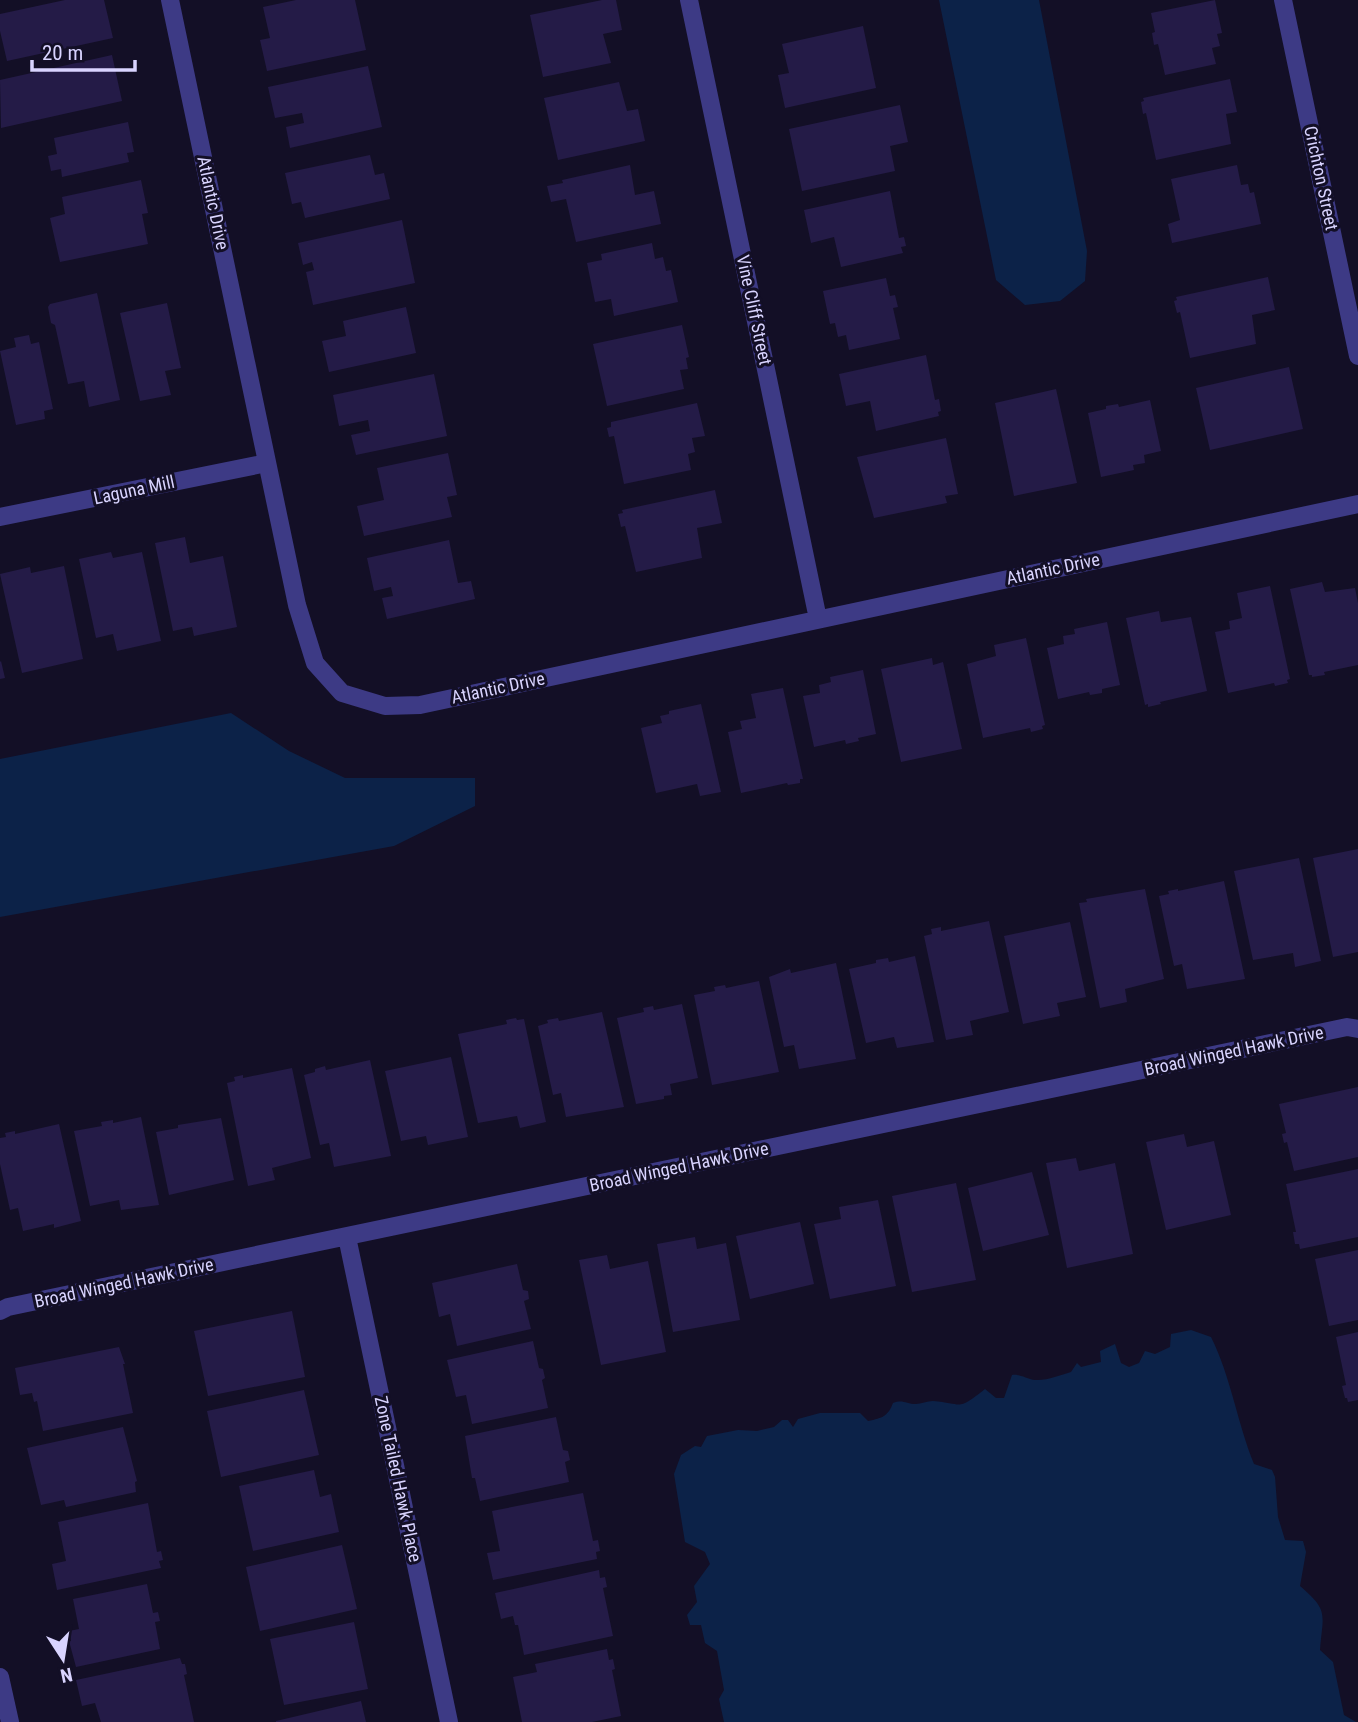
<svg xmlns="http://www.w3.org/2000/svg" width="1358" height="1722" viewBox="0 0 1358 1722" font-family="'Roboto Condensed',sans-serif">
	<rect width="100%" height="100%" fill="#130f26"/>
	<!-- water -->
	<path fill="#0c2248" d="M 939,0 L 1039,0 L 1087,251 L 1085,281 L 1060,301 L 1025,305 L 996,280 Z
		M 231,713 L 289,751 L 345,778 L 475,778 L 475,806 L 394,846 L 0,917 L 0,759 Z
		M 1191,1330 L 1211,1337 C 1231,1377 1237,1422 1254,1464 L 1272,1470 L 1275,1477 L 1278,1517 L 1285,1540 L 1303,1541 L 1306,1552 L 1300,1586 C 1329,1611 1323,1613 1320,1650 L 1333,1662 L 1344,1715 L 1356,1722 L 724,1722 L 719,1699 L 724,1690 L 717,1651 L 705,1643 L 701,1625 L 690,1625 L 687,1615 L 697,1602 L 694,1586 L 710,1564 L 705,1552 L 685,1542 L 674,1474 L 681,1455 L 695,1446 L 701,1447 L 707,1436 L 738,1430 L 757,1431 L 774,1427 L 782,1420 L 788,1420 L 793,1427 L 798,1419 L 820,1413 L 860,1413 L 868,1421 C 883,1418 888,1416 893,1403 C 903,1399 906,1404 916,1404 C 921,1404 927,1401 933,1401 C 965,1404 957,1411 985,1389 L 996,1398 L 1004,1398 L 1012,1375 C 1021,1374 1027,1379 1035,1380 C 1047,1381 1060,1375 1071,1372 L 1077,1363 L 1081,1367 L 1101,1362 L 1100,1351 L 1115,1344 L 1121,1363 L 1129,1367 L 1139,1363 L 1145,1351 L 1155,1354 L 1170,1347 L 1171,1334 Z"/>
	<!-- building -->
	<path fill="#241b47" d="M 65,0 L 104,0 L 113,38 L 7,61 L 0,31 L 0,14 Z
		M 296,0 L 355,0 L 366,50 L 267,71 L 260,40 L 270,38 L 263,7 Z
		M 602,0 L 616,0 L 622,30 L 603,34 L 611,63 L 543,77 L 530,15 Z
		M 1215,0 L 1222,33 L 1217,34 L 1220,46 L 1212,48 L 1216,64 L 1165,75 L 1158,44 L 1154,45 L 1152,33 L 1155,32 L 1151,13 Z
		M 863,26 L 876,88 L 785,108 L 778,75 L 789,73 L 782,44 Z
		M 112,55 L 122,101 L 1,128 L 0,80 Z
		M 368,66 L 382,127 L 290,148 L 286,127 L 304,123 L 302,113 L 275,118 L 268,87 Z
		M 1230,79 L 1237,112 L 1226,114 L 1231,144 L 1156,160 L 1146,113 L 1143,114 L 1141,102 L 1144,101 L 1143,98 Z
		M 619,82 L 627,111 L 638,109 L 645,141 L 558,160 L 544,98 Z
		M 900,105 L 908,142 L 890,146 L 895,171 L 802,191 L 789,129 Z
		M 128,122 L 134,152 L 127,153 L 129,162 L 62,177 L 61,169 L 51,171 L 48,156 L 57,154 L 54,138 Z
		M 370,155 L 375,175 L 384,173 L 390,199 L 305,218 L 301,202 L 292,204 L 285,173 Z
		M 630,165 L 635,195 L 654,191 L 661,224 L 576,242 L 566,199 L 551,202 L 547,186 L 563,183 L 562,180 Z
		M 1237,165 L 1241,185 L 1248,184 L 1250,193 L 1254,192 L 1261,224 L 1172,243 L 1168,224 L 1180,220 L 1171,179 Z
		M 141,180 L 148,213 L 142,214 L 148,244 L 60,262 L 50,218 L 65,214 L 62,197 Z
		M 890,191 L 899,238 L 904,237 L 906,246 L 901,247 L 903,253 L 841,267 L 834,237 L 811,243 L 804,210 Z
		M 402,220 L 415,283 L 313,305 L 306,272 L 314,270 L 312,262 L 303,265 L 298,243 Z
		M 652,243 L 655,259 L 663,257 L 666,271 L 671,270 L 678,302 L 614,316 L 611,299 L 595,302 L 587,263 L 602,260 L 601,254 Z
		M 1268,277 L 1275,310 L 1252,315 L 1256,344 L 1190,358 L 1180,312 L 1177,313 L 1174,301 L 1177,300 L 1176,297 Z
		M 886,278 L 890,296 L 895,295 L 898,307 L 893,308 L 900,339 L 849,350 L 846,335 L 838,337 L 835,323 L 830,324 L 823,291 Z
		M 97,293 L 120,400 L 89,407 L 84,381 L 68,384 L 55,325 L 51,323 L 48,307 L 50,304 Z
		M 167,303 L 181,368 L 165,371 L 171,395 L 140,401 L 120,313 Z
		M 406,307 L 416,353 L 329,372 L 322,341 L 346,336 L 343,321 Z
		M 682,325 L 689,357 L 686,358 L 688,369 L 680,370 L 684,389 L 607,406 L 593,344 Z
		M 29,335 L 31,344 L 39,342 L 53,409 L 44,411 L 45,419 L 16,425 L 0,351 L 16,347 L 14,338 Z
		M 926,355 L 935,400 L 939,399 L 941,411 L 938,412 L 939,416 L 876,431 L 870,401 L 846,406 L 839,374 Z
		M 1289,367 L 1303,429 L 1210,450 L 1196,388 Z
		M 434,374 L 447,436 L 356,455 L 351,435 L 370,431 L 368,420 L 339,426 L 333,395 Z
		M 1056,389 L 1077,483 L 1014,496 L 995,403 Z
		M 1150,400 L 1161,451 L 1144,455 L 1145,463 L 1133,465 L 1134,470 L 1101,477 L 1088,413 L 1106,409 L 1106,406 L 1118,404 L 1119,407 Z
		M 697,403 L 705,436 L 692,438 L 695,452 L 688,454 L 691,470 L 624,484 L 614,436 L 609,437 L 607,428 L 611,427 L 611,422 Z
		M 946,438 L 958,494 L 945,496 L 947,503 L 874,518 L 857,457 Z
		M 448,453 L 457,495 L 447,497 L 452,517 L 364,536 L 357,506 L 384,500 L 377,468 Z
		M 715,490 L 722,523 L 697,528 L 702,558 L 636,572 L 625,526 L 621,527 L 618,514 L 623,513 L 622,510 Z
		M 185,537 L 190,563 L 223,556 L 237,627 L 194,636 L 192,627 L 173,631 L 155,543 Z
		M 449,540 L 458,583 L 471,581 L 475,599 L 387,619 L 382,598 L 393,596 L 391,587 L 374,591 L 367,558 Z
		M 111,552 L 113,558 L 142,552 L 161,641 L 117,651 L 113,634 L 96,638 L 79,559 Z
		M 64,566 L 83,659 L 22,673 L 0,574 L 30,567 L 31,573 Z
		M 1322,582 L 1325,592 L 1355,588 L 1358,603 L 1358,665 L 1324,672 L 1325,675 L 1312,677 L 1312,675 L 1309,675 L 1290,589 Z
		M 1270,586 L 1290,679 L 1287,680 L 1288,683 L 1275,686 L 1274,683 L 1228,693 L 1215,632 L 1230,629 L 1229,621 L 1242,618 L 1237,593 Z
		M 1159,611 L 1161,622 L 1191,617 L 1207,691 L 1160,702 L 1161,704 L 1148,707 L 1148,704 L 1145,705 L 1126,618 Z
		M 1107,622 L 1120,685 L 1102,689 L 1102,693 L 1090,695 L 1089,692 L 1058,699 L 1047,648 L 1064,644 L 1063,636 L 1075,634 L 1074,629 Z
		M 1026,638 L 1045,725 L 1042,726 L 1043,729 L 1031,732 L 1030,728 L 983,738 L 967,664 L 996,656 L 994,645 Z
		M 932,658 L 933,665 L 943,662 L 962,749 L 901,762 L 881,669 Z
		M 1,661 L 5,678 L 0,679 L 0,662 Z
		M 863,670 L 876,734 L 858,738 L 859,741 L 846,744 L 845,740 L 814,747 L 803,696 L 820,693 L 819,685 L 831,682 L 830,677 Z
		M 783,688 L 803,779 L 800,779 L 800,783 L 788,785 L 787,783 L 741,793 L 728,732 L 742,729 L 740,721 L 756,718 L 751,694 Z
		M 701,704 L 721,792 L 700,796 L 697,784 L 656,793 L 641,728 L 662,723 L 660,716 L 669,714 L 669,711 Z
		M 1358,849 L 1358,952 L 1333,957 L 1313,858 Z
		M 1299,858 L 1321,961 L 1295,967 L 1293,953 L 1253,960 L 1234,871 Z
		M 1224,881 L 1245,979 L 1187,989 L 1182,964 L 1174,966 L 1159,896 L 1169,894 L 1168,891 L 1178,889 L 1178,891 Z
		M 1145,889 L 1164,979 L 1125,989 L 1127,1002 L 1100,1008 L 1079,903 L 1087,902 L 1086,899 Z
		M 989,921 L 1009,1012 L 970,1021 L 973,1035 L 946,1040 L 924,936 L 932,934 L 931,929 L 941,927 L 941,931 Z
		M 1070,922 L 1086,997 L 1057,1003 L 1060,1016 L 1023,1024 L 1004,936 Z
		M 915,956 L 934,1042 L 897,1048 L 894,1037 L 866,1043 L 849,969 L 876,963 L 876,960 L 888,958 L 889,962 Z
		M 836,963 L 856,1059 L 799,1069 L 794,1045 L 784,1047 L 769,977 L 790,969 L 791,973 Z
		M 759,981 L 779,1072 L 712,1085 L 694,995 L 715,991 L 714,987 L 725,985 L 726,988 Z
		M 682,1004 L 698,1078 L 670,1084 L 672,1095 L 664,1096 L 664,1099 L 636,1104 L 617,1018 L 644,1012 L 643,1008 L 653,1006 L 654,1010 Z
		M 602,1012 L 624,1107 L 566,1117 L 561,1093 L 553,1095 L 538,1026 L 548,1023 L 547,1020 L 558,1018 L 559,1021 Z
		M 516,1018 L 517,1020 L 524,1019 L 546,1122 L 520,1128 L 517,1116 L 478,1123 L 458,1034 L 507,1024 L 506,1020 Z
		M 451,1057 L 468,1137 L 428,1145 L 426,1136 L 401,1141 L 385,1071 Z
		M 370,1060 L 391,1156 L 334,1167 L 329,1143 L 320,1145 L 304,1075 L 315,1072 L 315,1069 L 325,1066 L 326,1070 Z
		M 292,1068 L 311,1158 L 272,1168 L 275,1180 L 248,1186 L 227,1083 L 235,1081 L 234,1077 L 243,1075 L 243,1078 Z
		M 1358,1087 L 1358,1157 L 1294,1171 L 1287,1142 L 1284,1143 L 1282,1134 L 1286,1133 L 1279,1104 Z
		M 141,1117 L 159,1205 L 121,1210 L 119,1200 L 90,1206 L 74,1131 L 102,1126 L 101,1122 L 113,1120 L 113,1123 Z
		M 221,1118 L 234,1180 L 169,1195 L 156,1132 L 178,1128 L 178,1125 Z
		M 59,1124 L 81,1221 L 54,1228 L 54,1224 L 23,1231 L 18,1208 L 10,1210 L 0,1164 L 0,1138 L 6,1137 L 5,1133 L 15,1131 L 15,1134 Z
		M 1184,1134 L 1187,1147 L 1214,1141 L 1231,1215 L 1166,1230 L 1146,1142 Z
		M 1076,1158 L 1079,1171 L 1115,1163 L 1133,1254 L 1067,1268 L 1046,1163 Z
		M 1358,1169 L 1358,1237 L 1300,1249 L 1299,1244 L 1295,1244 L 1293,1232 L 1296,1232 L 1286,1184 Z
		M 1032,1172 L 1049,1235 L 983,1251 L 968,1188 Z
		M 956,1183 L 976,1280 L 912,1292 L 892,1196 Z
		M 878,1200 L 896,1286 L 830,1299 L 814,1224 L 841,1219 L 839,1207 Z
		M 800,1222 L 814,1284 L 750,1299 L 736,1236 Z
		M 695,1237 L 697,1249 L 726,1243 L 740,1320 L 673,1332 L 657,1244 Z
		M 1358,1250 L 1358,1320 L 1329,1326 L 1315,1259 Z
		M 607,1255 L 610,1269 L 648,1261 L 666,1352 L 601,1365 L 579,1260 Z
		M 517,1264 L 523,1290 L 528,1291 L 529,1299 L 524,1301 L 531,1329 L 457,1346 L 450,1314 L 439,1317 L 432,1283 Z
		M 292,1311 L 305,1377 L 208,1396 L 194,1331 Z
		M 1358,1332 L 1358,1400 L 1348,1402 L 1347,1398 L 1345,1398 L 1342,1386 L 1346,1385 L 1336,1337 Z
		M 533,1341 L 539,1368 L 543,1369 L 545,1378 L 542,1380 L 548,1408 L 472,1424 L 466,1395 L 456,1397 L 447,1360 Z
		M 119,1347 L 125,1364 L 123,1364 L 133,1413 L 43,1431 L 37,1401 L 34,1402 L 32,1393 L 20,1395 L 15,1368 Z
		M 304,1390 L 319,1455 L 221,1477 L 207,1411 Z
		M 556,1417 L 563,1450 L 568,1451 L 570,1460 L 565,1462 L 569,1482 L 480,1501 L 475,1478 L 472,1478 L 465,1436 Z
		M 123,1427 L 137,1481 L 135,1482 L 136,1492 L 66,1507 L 64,1500 L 41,1505 L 27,1448 Z
		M 314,1470 L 320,1497 L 331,1494 L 339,1532 L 253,1551 L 239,1486 Z
		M 583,1493 L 593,1541 L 598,1540 L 600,1551 L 596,1552 L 597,1559 L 493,1580 L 487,1553 L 500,1551 L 492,1511 Z
		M 148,1503 L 157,1552 L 161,1551 L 163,1560 L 159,1561 L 161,1568 L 57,1590 L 52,1564 L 66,1561 L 58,1522 Z
		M 342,1545 L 357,1609 L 260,1631 L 246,1567 Z
		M 599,1570 L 600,1578 L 605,1577 L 607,1587 L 603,1588 L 613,1636 L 524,1655 L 518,1625 L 515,1625 L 513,1616 L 501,1619 L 495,1593 Z
		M 147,1584 L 153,1613 L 158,1612 L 160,1621 L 155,1622 L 160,1649 L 76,1667 L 69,1641 L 71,1641 L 69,1631 L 79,1629 L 73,1599 Z
		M 354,1622 L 368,1689 L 284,1705 L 270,1639 Z
		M 607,1649 L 609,1660 L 613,1659 L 615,1669 L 612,1670 L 621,1716 L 592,1722 L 522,1722 L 513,1677 L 537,1672 L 535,1664 Z
		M 180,1658 L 182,1664 L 185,1664 L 187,1674 L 184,1675 L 194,1722 L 101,1722 L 95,1703 L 82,1706 L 76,1680 Z
		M 361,1701 L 366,1722 L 276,1722 L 276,1721 Z"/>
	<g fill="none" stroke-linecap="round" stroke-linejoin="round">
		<!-- minor -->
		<path stroke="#3d3a85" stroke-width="18" d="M 170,0 L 297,605 L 315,663 L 342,693 L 385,706 L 420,705 L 1358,504
			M 689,0 L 818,619
			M 1283,0 L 1358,356
			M 0,517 L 267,463
			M 347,1237 L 449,1722
			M 0,1311 L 8,1307 L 1347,1027 L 1358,1029
			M 0,1677 L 10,1722"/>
	</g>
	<g text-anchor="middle" stroke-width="6" stroke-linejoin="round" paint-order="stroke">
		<!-- street labels -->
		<g font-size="18" fill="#d9d4ff" stroke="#130f26">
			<text transform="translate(1321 178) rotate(78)" y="6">Crichton Street</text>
			<text transform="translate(213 203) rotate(78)" y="6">Atlantic Drive</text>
			<text transform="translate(754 310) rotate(78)" y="6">Vine Cliff Street</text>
			<text transform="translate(134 490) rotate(-12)" y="6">Laguna Mill</text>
			<text transform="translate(1053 569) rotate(-12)" y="6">Atlantic Drive</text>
			<text transform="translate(498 688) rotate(-12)" y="6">Atlantic Drive</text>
			<text transform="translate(1234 1051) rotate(-12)" y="6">Broad Winged Hawk Drive</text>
			<text transform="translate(679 1167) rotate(-12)" y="6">Broad Winged Hawk Drive</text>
			<text transform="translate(124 1283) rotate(-12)" y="6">Broad Winged Hawk Drive</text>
			<text transform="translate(398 1479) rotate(78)" y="6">Zone Tailed Hawk Place</text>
		</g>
	</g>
	<!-- north arrow -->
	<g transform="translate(63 1659) rotate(168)" stroke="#130f26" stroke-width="5" paint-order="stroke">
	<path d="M0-5L12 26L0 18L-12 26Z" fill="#d9d4ff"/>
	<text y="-10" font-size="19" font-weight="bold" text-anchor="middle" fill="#d9d4ff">N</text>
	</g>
	<!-- scale -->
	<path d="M32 60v10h103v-10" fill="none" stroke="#d9d4ff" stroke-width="3.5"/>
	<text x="42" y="60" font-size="21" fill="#d9d4ff" stroke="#130f26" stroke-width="5" paint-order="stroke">20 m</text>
</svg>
